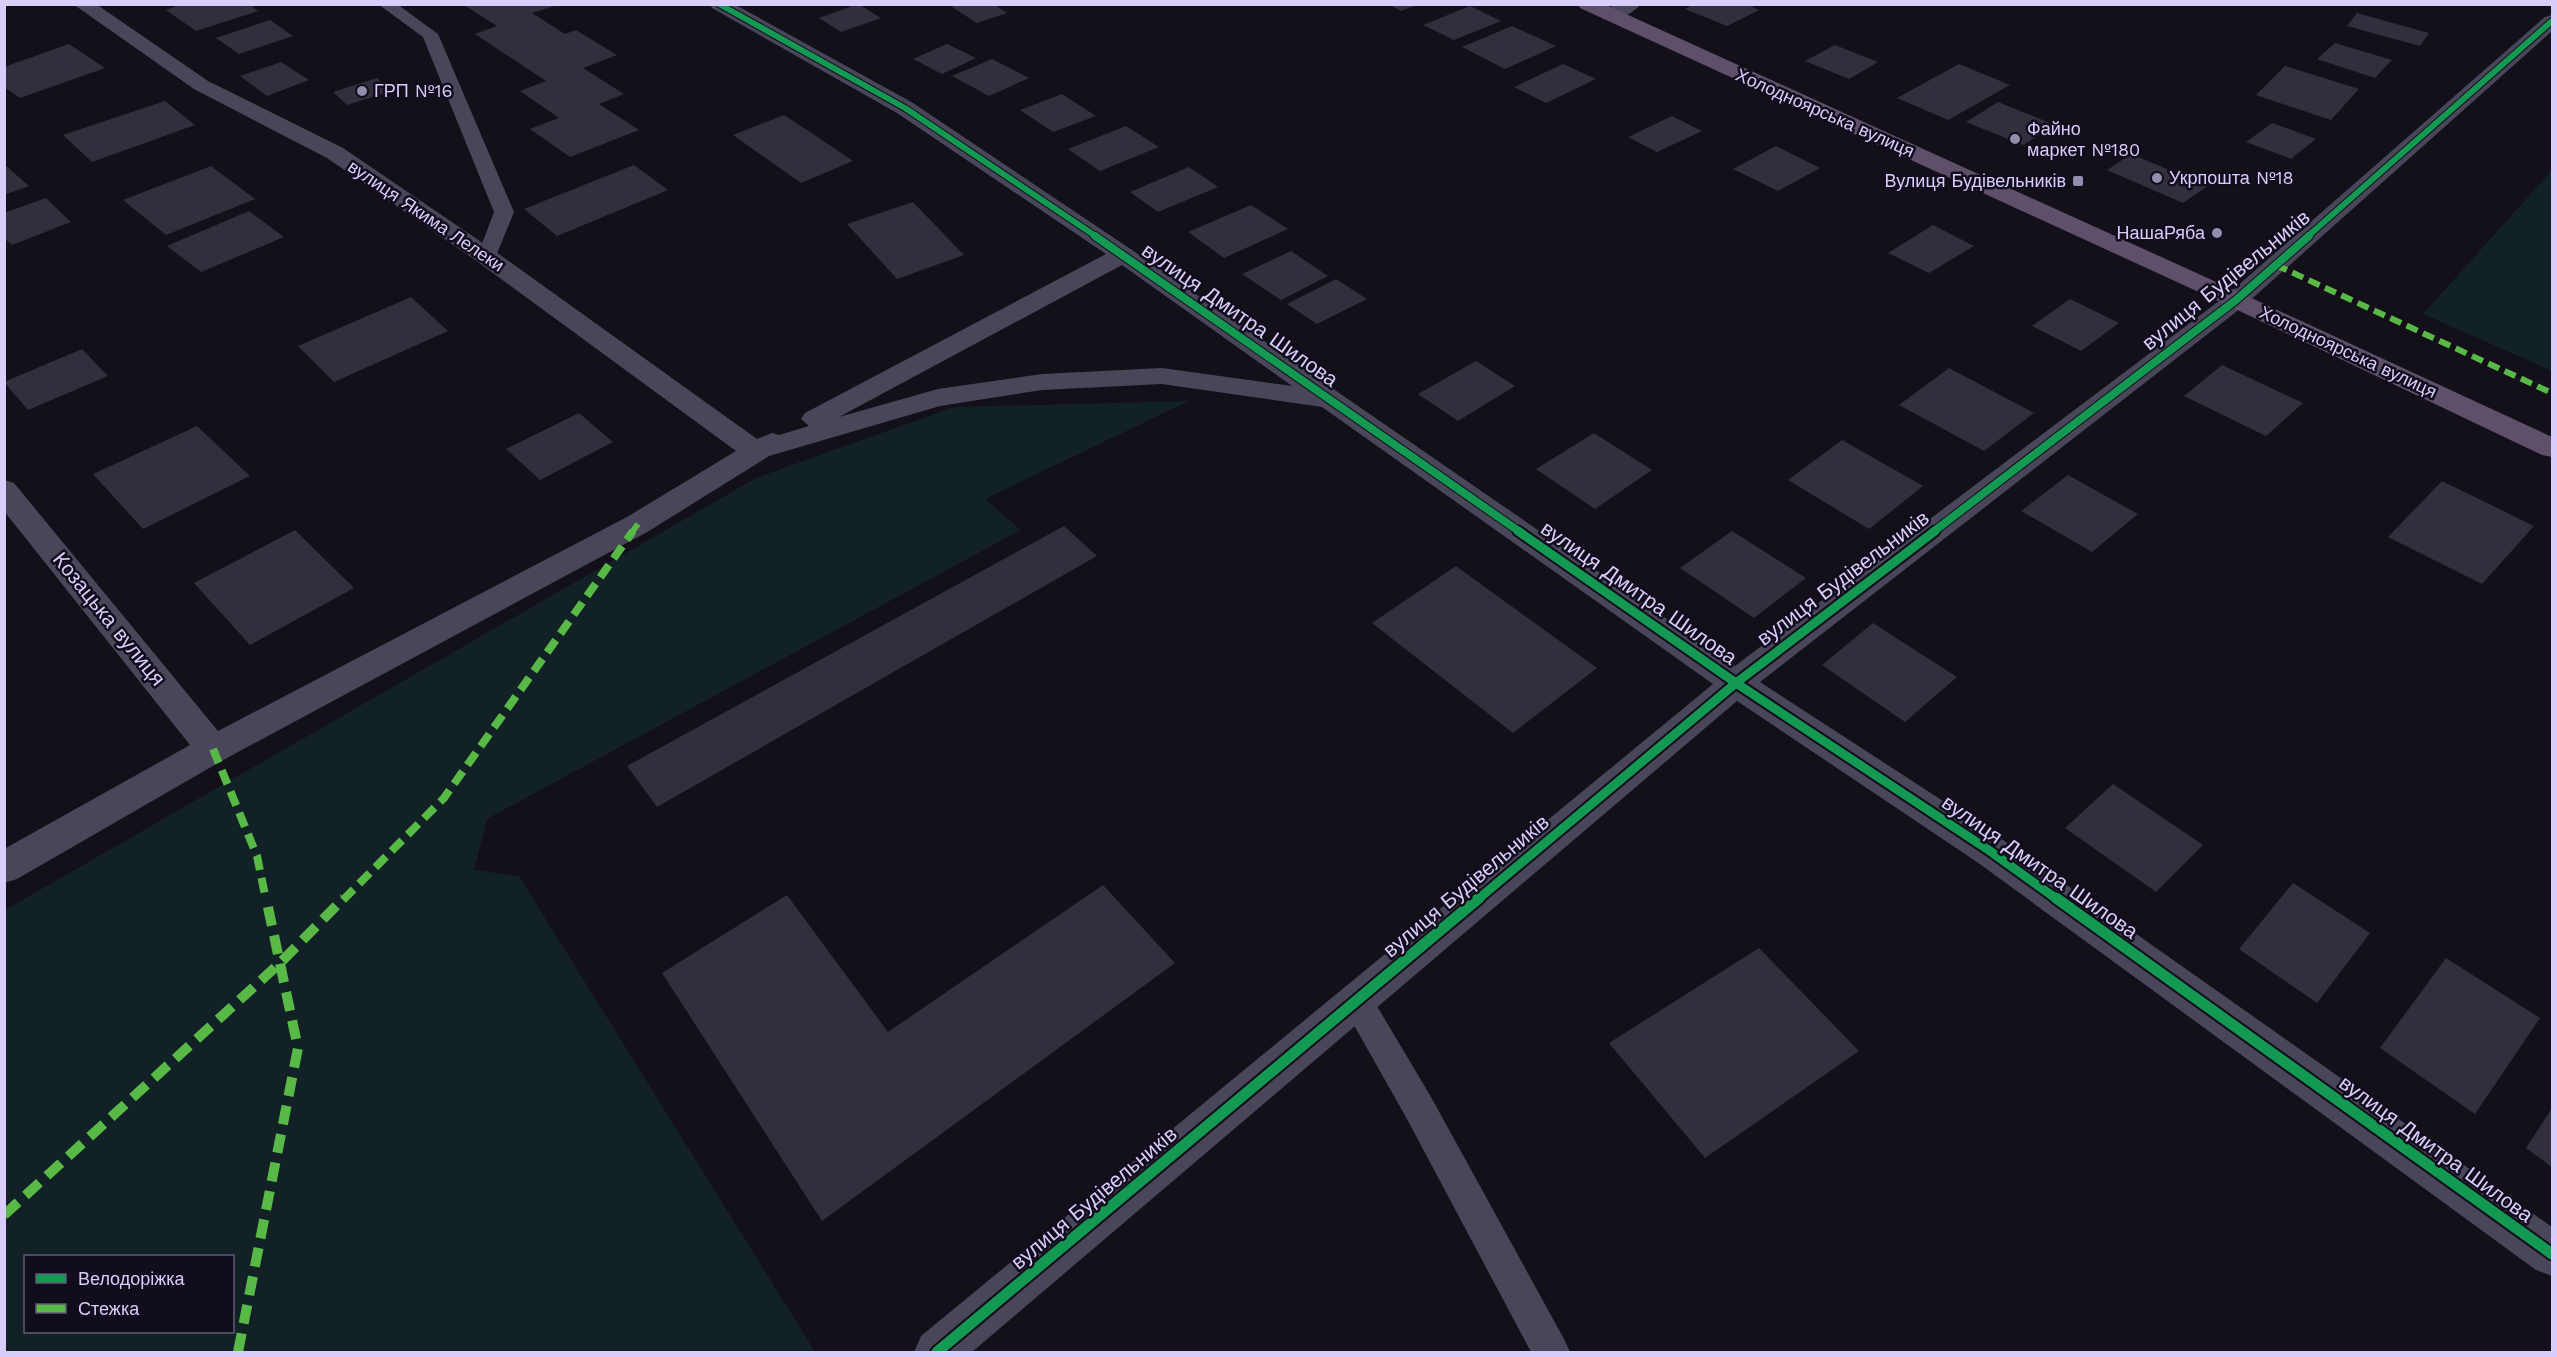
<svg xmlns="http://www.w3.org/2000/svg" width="2557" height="1357" viewBox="0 0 2557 1357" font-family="'Work Sans',sans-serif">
	<rect width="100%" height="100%" fill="#13101a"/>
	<!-- green -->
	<path fill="#112125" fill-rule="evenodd" d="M 2552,170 L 2552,371 L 2423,314 Z
		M 1189,401 L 985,499 L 1021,530 L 487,819 L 474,870 L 519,876 L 814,1350 L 811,1352 L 5,1352 L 5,910 L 756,478 L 954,407 ZM 26,1256 L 232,1256 L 232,1332 L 26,1332 Z"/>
	<!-- building -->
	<path fill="#322e3c" d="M 182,4 L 249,4 L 258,11 L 196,31 L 166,10 Z
		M 858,4 L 881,18 L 841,32 L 819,18 Z
		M 959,4 L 993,4 L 1007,13 L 977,23 L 952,7 Z
		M 1388,4 L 1416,4 L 1416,5 L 1401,11 Z
		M 1694,4 L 1746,4 L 1759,10 L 1727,26 L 1685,9 Z
		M 464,5 L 557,5 L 532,13 L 565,34 L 576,30 L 617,55 L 583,68 L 624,94 L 599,104 L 639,130 L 570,157 L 530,129 L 559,118 L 520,91 L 546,81 L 475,34 L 497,26 Z
		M 1470,6 L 1501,21 L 1454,40 L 1423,25 Z
		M 2357,13 L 2429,33 L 2420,46 L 2347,26 Z
		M 270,20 L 293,36 L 239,54 L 216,38 Z
		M 1512,26 L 1556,46 L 1505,69 L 1462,47 Z
		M 2335,43 L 2392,60 L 2375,78 L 2317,59 Z
		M 69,44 L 105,68 L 20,98 L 4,87 L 4,67 Z
		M 947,44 L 976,58 L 942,74 L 913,59 Z
		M 1835,45 L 1878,62 L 1849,79 L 1805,61 Z
		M 992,59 L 1029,78 L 989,96 L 952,76 Z
		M 281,62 L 309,80 L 267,96 L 240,76 Z
		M 1563,64 L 1596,79 L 1546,103 L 1514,87 Z
		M 1959,64 L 2010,85 L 1948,120 L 1897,98 Z
		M 2285,66 L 2359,89 L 2331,120 L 2256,95 Z
		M 377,78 L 391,91 L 347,105 L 333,92 Z
		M 1062,94 L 1096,116 L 1053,132 L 1020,110 Z
		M 165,101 L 195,125 L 92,162 L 63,135 Z
		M 1998,102 L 2055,125 L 2023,145 L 1966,122 Z
		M 784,115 L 819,138 L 853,161 L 801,183 L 733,135 Z
		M 1672,116 L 1702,131 L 1657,152 L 1628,137 Z
		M 2272,123 L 2316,139 L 2291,159 L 2246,142 Z
		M 1126,126 L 1159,147 L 1100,171 L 1068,149 Z
		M 1776,146 L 1820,168 L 1778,191 L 1733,169 Z
		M 2131,154 L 2208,186 L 2183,203 L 2107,170 Z
		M 4,164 L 29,186 L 4,195 Z
		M 634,165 L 668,190 L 557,236 L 524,209 Z
		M 211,166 L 255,199 L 166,235 L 123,200 Z
		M 1189,167 L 1218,187 L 1158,212 L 1130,192 Z
		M 46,198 L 71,222 L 12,245 L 4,238 L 4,213 Z
		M 913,202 L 964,255 L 897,279 L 847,224 Z
		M 1251,205 L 1288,229 L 1224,258 L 1188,232 Z
		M 249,211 L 284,237 L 201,272 L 167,246 Z
		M 1933,225 L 1974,246 L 1929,273 L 1888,253 Z
		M 1291,251 L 1328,276 L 1281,300 L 1242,274 Z
		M 1336,279 L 1367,299 L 1317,324 L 1287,304 Z
		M 411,297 L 448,331 L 334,382 L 298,346 Z
		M 2070,299 L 2119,323 L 2081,351 L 2032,326 Z
		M 82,349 L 108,376 L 28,410 L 4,382 Z
		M 1476,361 L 1515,386 L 1458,421 L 1418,394 Z
		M 2222,365 L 2303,403 L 2266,436 L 2184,396 Z
		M 1949,368 L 2034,413 L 1984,451 L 1899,405 Z
		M 579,413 L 613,442 L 540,480 L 506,449 Z
		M 197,426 L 250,476 L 143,529 L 93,474 Z
		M 1594,433 L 1652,470 L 1595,509 L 1536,469 Z
		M 1842,440 L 1923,486 L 1869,529 L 1788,480 Z
		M 2068,475 L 2138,514 L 2092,552 L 2021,511 Z
		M 2442,481 L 2534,526 L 2482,584 L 2388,537 Z
		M 1064,526 L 1097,556 L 657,807 L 627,766 Z
		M 295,530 L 354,588 L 250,645 L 194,583 Z
		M 1732,531 L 1806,578 L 1754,618 L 1680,568 Z
		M 1456,566 L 1597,668 L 1513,733 L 1372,623 Z
		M 1873,623 L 1957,677 L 1905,722 L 1822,665 Z
		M 2113,784 L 2203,845 L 2156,892 L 2065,828 Z
		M 2293,883 L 2370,933 L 2317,1003 L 2239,949 Z
		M 1103,885 L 1175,963 L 822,1221 L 662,973 L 787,895 L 888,1032 Z
		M 1759,948 L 1859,1051 L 1705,1158 L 1609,1043 Z
		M 2446,958 L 2540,1018 L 2475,1114 L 2380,1048 Z
		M 2552,1108 L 2552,1167 L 2526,1148 Z"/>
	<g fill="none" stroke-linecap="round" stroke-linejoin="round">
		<!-- lane -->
		<path fill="#4a465a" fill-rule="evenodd" d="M 378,4 L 397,4 L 438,34 L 514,212 L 494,261 L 480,261 L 477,257 L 494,212 L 423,37 Z
			M 1357,986 L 1368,991 L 1431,1097 L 1564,1339 L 1570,1352 L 1531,1352 L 1407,1119 L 1346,1011 L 1341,1001 L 1346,991 Z"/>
		<!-- street -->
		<path fill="#4a465a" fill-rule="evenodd" d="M 73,4 L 96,4 L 208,81 L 343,148 L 496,252 L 757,439 L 772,433 L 779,435 L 809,426 L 801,419 L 805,413 L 1106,254 L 897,113 L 712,8 L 710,4 L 734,4 L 913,103 L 1132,250 L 1735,666 L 2227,295 L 2545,17 L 2552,15 L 2552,31 L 2245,305 L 1760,682 L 2003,840 L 2552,1227 L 2552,1276 L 2536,1270 L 1977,862 L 1737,701 L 972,1352 L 914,1352 L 921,1336 L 1713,684 L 1322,407 L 1162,384 L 1042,390 L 940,406 L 769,456 L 649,531 L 225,759 L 17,879 L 4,883 L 4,849 L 190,745 L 4,511 L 4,480 L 14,483 L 218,731 L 627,517 L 736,451 L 478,262 L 327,158 L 194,89 ZM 1122,265 L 1292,386 L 1162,368 L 1042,374 L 938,389 L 839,417 Z
			M 1616,4 L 1641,4 C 1633,14 1615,22 1603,19 L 1600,15 L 1603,11 Z"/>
		<!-- primary -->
		<path fill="#5e506b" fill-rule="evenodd" d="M 1578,4 L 1604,4 L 2245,295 L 2552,437 L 2552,457 L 2542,455 L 2227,305 L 1580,8 Z"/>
		<!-- quiet-far2 -->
		<path stroke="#58b947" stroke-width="6" stroke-dasharray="12 6" stroke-linecap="butt" d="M 2276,265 L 2552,393
			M 632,532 L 638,524"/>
		<!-- quiet-far1 -->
		<path stroke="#58b947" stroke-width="8" stroke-dasharray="15 8" stroke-linecap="butt" d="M 213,749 L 257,856 L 266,900
			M 343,900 L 444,798 L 633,531"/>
		<!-- quiet -->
		<path stroke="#58b947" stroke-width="10" stroke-dasharray="19 10" stroke-linecap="butt" d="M 4,1215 L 280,963 L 344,898
			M 238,1352 L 298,1048 L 266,898"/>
		<defs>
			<path id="cycleway-far3" d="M 719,4 L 905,108 L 1097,237
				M 2307,237 L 2552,21"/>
			<path id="cycleway-far2" d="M 1095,236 L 1520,532
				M 1933,532 L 2236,300 L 2309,236"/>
			<path id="cycleway-far1" d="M 1518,531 L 1736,683 L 1990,851 L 2058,900
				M 1477,900 L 1736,683 L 1935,531"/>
			<path id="cycleway" d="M 2056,898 L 2552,1254
				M 937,1352 L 1479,898"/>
		</defs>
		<!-- cycleway-far3 casing -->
		<use href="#cycleway-far3" stroke="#120d1d" stroke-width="8"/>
		<!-- cycleway-far2 casing -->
		<use href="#cycleway-far2" stroke="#120d1d" stroke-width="10"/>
		<!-- cycleway-far1 casing -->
		<use href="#cycleway-far1" stroke="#120d1d" stroke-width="13"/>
		<!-- cycleway casing -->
		<use href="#cycleway" stroke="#120d1d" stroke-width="15"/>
		<!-- cycleway-far3 -->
		<use href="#cycleway-far3" stroke="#139951" stroke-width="6"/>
		<!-- cycleway-far2 -->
		<use href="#cycleway-far2" stroke="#139951" stroke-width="8"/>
		<!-- cycleway-far1 -->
		<use href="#cycleway-far1" stroke="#139951" stroke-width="9"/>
		<!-- cycleway -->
		<use href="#cycleway" stroke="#139951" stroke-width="11"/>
	</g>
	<!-- markers -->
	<g fill="#948cac" stroke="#120d1d" stroke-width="2">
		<circle cx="362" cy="91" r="6"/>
		<circle cx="2015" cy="139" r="6"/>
		<circle cx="2157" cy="178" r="6"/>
		<rect x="2072" y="175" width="12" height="12" rx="3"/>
		<circle cx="2217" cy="233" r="6"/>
	</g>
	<g text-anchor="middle" stroke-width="5" stroke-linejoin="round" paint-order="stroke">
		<!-- far-poi labels -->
		<g font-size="18" fill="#d9cefb" stroke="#120d1d" text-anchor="start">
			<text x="374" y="97">ГРП №16</text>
			<text x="2027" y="135">Файно<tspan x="2027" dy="21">маркет №180</tspan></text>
			<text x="2169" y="184">Укрпошта №18</text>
			<text x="2066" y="187" text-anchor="end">Вулиця Будівельників</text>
			<text x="2205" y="239" text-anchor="end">НашаРяба</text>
		</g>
		<!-- far-street labels -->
		<g font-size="18" fill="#d9cefb" stroke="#120d1d">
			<text transform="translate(1825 113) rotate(24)" y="6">Холодноярська вулиця</text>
			<text transform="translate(426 216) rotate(34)" y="6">вулиця Якима Лелеки</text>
			<text transform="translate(2348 352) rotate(25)" y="6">Холодноярська вулиця</text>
		</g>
		<!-- street labels -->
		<g font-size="21" fill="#d9cefb" stroke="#120d1d">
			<text transform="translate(2226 280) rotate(-39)" y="7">вулиця Будівельників</text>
			<text transform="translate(1240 315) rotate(35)" y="7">вулиця Дмитра Шилова</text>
			<text transform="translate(1843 578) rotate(-37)" y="7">вулиця Будівельників</text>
			<text transform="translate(1639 593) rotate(35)" y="7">вулиця Дмитра Шилова</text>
			<text transform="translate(109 619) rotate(51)" y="7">Козацька вулиця</text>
			<text transform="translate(2040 867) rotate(35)" y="7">вулиця Дмитра Шилова</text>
			<text transform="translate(1466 886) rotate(-40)" y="7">вулиця Будівельників</text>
			<text transform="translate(2436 1149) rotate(36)" y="7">вулиця Дмитра Шилова</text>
			<text transform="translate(1094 1198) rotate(-40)" y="7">вулиця Будівельників</text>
		</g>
	</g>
	<!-- border -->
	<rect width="2557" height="1357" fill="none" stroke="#d9cefb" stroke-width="12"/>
	<!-- legend -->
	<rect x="24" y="1255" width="210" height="78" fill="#120d1d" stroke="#625a76" stroke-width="1.5"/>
	<rect x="36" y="1274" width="30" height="9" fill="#139951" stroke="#625a76" stroke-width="1.5"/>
	<text x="78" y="1285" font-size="18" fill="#d9cefb">Велодоріжка</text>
	<rect x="36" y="1304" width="30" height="9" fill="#58b947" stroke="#625a76" stroke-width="1.5"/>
	<text x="78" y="1315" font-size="18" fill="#d9cefb">Стежка</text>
</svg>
